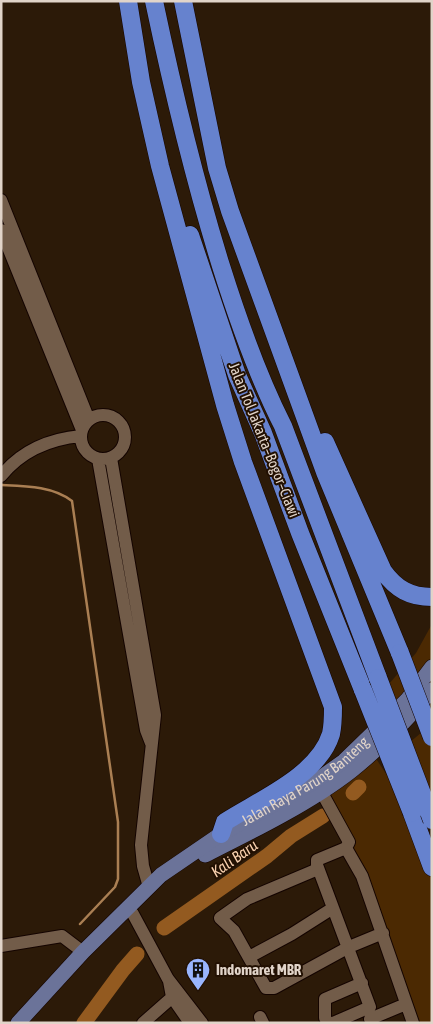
<svg xmlns="http://www.w3.org/2000/svg" width="433" height="1024" viewBox="0 0 433 1024" font-family="'Asap Condensed',sans-serif">
	<rect width="100%" height="100%" fill="#2c1a08"/>
	<!-- green -->
	<path fill="#4b2902" d="M 432,624 L 432,673 L 397,707 L 388,685 L 416,653 Z
		M 428,727 L 432,737 L 432,821 L 403,748 Z
		M 365,742 L 412,813 L 432,867 L 432,1023 L 414,1023 L 326,799 Z"/>
	<g fill="none" stroke-linecap="round" stroke-linejoin="round">
		<!-- stream -->
		<path stroke="#aa7f53" stroke-width="2.5" d="M 1,485 C 25,486 53,486 72,501 L 118,822 L 118,879 L 115,887 L 80,924"/>
		<!-- river -->
		<path stroke="#935a20" stroke-width="15" d="M 353,793 L 359,787
			M 164,928 L 267,856 L 291,836 L 323,816
			M 84,1023 L 123,970 L 137,954"/>
		<defs>
			<path id="minor" d="M 1,200 L 89,420
				M 1,230 L 82,430
				M81 437a22 22 0 1 1 44 0a22 22 0 1 1-44 0Z
				M 111,458 L 155,715 L 141,845 L 143,866 L 149,887
				M 98,459 L 146,730 L 151,743
				M 1,476 C 22,450 49,439 81,436
				M 321,791 L 349,842 L 346,848 L 362,876 L 413,1023
				M 318,869 L 247,899 L 220,918 L 234,931 L 266,988 L 274,988 L 349,947 L 383,933
				M 127,907 L 133,914 L 168,979 L 202,1023
				M 1,946 L 62,936 L 83,952
				M 249,957 L 292,934 L 333,908
				M 169,981 L 172,997 L 190,1023
				M 260,1017 L 263,1023
				M 370,1019 L 406,1004
				M 143,1023 L 177,993
				M 328,1023 L 325,1018 L 325,999 L 362,983
				M 333,1023 L 370,1007 L 317,865 L 317,860 L 346,848"/>
			<g id="major">
				<path d="M 205,855 C 251,832 310,803 351,771 C 380,748 408,719 432,690"/>
				<path id="s1" d="M 18,1023 L 83,952 L 161,875 L 221,834 L 316,781 L 344,761 L 407,700 L 432,667"/>
			</g>
			<path id="highway" d="M 128,1 L 141,82 L 160,166 L 225,405 L 243,462 L 333,707 C 333,716 333,725 331,734 C 318,776 259,800 225,822 L 221,834
				M 154,1 C 173,91 194,179 221,266 C 238,320 257,375 283,426 L 378,678
				M 183,1 L 217,168 L 230,211 L 325,472 L 400,653
				M 190,235 L 237,375 L 263,433 L 300,533 L 363,690
				M 325,442 L 383,571 C 396,589 410,597 432,597
				M 412,813 L 432,867"/>
		</defs>
		<!-- minor casing -->
		<use href="#minor" stroke="#140400" stroke-width="14"/>
		<!-- major casing -->
		<use href="#major" stroke="#140400" stroke-width="16"/>
		<!-- highway casing -->
		<use href="#highway" stroke="#140400" stroke-width="19"/>
		<!-- minor -->
		<use href="#minor" stroke="#725c49" stroke-width="12"/>
		<!-- major -->
		<use href="#major" stroke="#6b7399" stroke-width="15"/>
		<!-- highway -->
		<use href="#highway" stroke="#6682ce" stroke-width="18"/>
		<defs>
			<path id="highway-bridge" d="M 400,653 L 432,737
				M 378,678 L 432,820
				M 363,690 L 412,813"/>
		</defs>
		<!-- highway-bridge casing -->
		<use href="#highway-bridge" stroke="#140400" stroke-width="19" stroke-linecap="butt"/>
		<!-- highway-bridge -->
		<use href="#highway-bridge" stroke="#6682ce" stroke-width="18"/>
	</g>
	<!-- icons -->
	<defs>
		<symbol id="building-pin" viewBox="-11 -11 22 30"><path d="M0 17L-7.5 6A9.5 9.5 0 1 1 7.5 6Z" fill="#99b5fd" stroke="#221002"/><path d="M-4-6H4V6H1V3H-1V6H-4ZM-2.5-4.3h1.7v1.8h-1.7ZM.8-4.3h1.7v1.8H.8ZM-2.5-1h1.7V.8h-1.7ZM.8-1h1.7V.8H.8Z" fill="#111"/></symbol>
	</defs>
	<g fill-rule="evenodd">
		<use href="#building-pin" x="184" y="956" width="28" height="38"/>
	</g>
	<g text-anchor="middle" stroke-width="4" stroke-linejoin="round" paint-order="stroke">
		<!-- street labels -->
		<g font-size="15" fill="#e1d4c9" stroke="#221002">
			<text transform="translate(264 440) rotate(68)" y="5">Jalan Tol Jakarta–Bogor–Ciawi</text>
			<text dy="5" stroke="none"><textPath href="#s1" startOffset="378">Jalan Raya Parung Banteng</textPath></text>
		</g>
		<!-- poi labels -->
		<g font-size="15" font-weight="bold" fill="#e1d4c9" stroke="#221002" text-anchor="start">
			<text x="216" y="975">Indomaret MBR</text>
		</g>
		<!-- water labels -->
		<g font-size="16" font-style="italic" fill="#f8d0ae" stroke="#221002">
			<text transform="translate(234 858) rotate(-35)" y="6">Kali Baru</text>
		</g>
	</g>
	<!-- border -->
	<rect width="433" height="1024" fill="none" stroke="#e1d4c9" stroke-width="5"/>
</svg>
